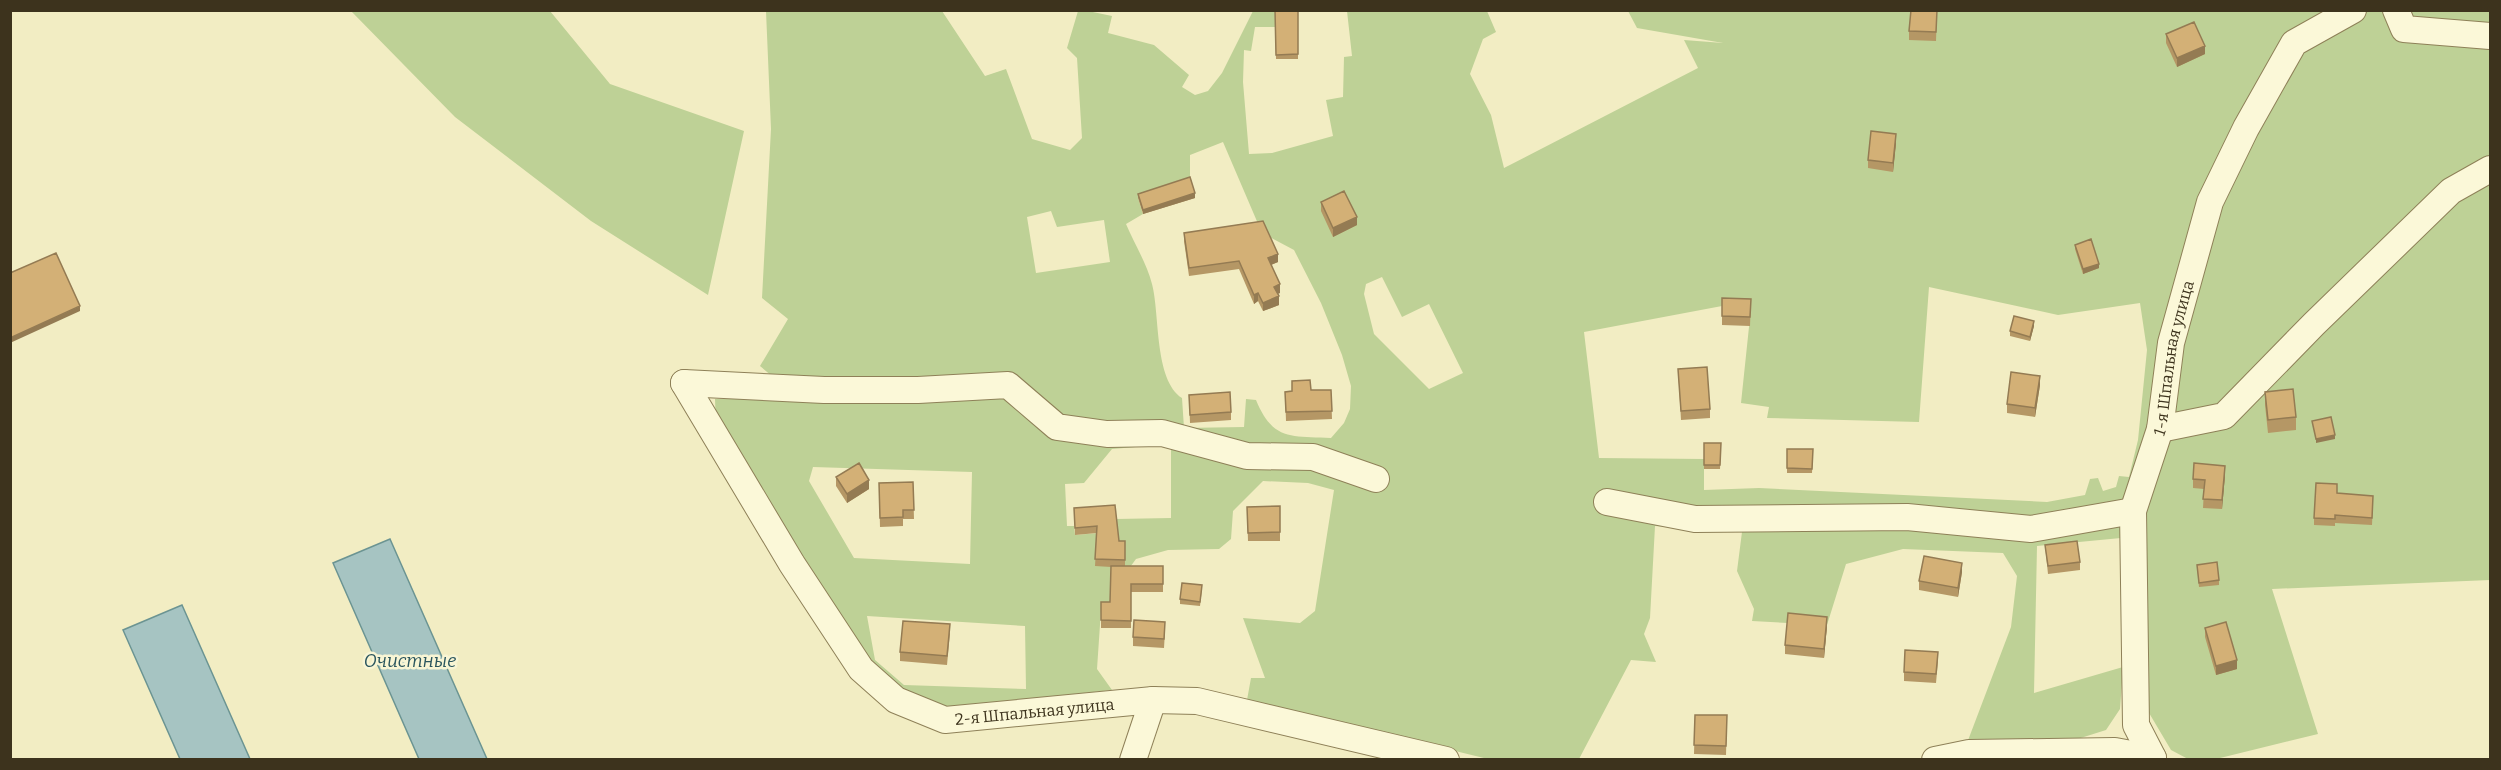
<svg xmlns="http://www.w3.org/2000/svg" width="2501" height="770" viewBox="0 0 2501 770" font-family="Bitter,serif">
	<rect width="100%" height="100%" fill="#f2edc3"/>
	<!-- green -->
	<path fill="#bed196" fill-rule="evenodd" d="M 351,11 L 550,11 L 610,84 L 744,131 L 708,295 L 591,221 L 455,117 Z
		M 766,11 L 942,11 L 985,76 L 1006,69 L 1032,139 L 1070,150 L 1082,138 L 1077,58 L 1067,48 L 1078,11 L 1088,11 L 1112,16 L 1108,33 L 1154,45 L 1189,75 L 1182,87 L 1195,95 L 1208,91 L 1222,73 L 1253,11 L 1298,11 L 1298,27 L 1255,27 L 1251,51 L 1244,50 L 1243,82 L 1249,154 L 1272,153 L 1333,136 L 1326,100 L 1343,97 L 1344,57 L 1352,56 L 1347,11 L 1487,11 L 1496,32 L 1483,39 L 1470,74 L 1491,115 L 1504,168 L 1698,68 L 1684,40 L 1723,43 L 1637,28 L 1628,11 L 2490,11 L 2490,580 L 2272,589 L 2318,734 L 2216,759 L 2188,759 L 2171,750 L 2123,669 L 2120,709 L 2106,730 L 2068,742 L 1967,743 L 2011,627 L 2017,576 L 2003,553 L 1903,549 L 1846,564 L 1827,625 L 1752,621 L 1754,609 L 1737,571 L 1742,532 L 1655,526 L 1650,618 L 1644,634 L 1656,662 L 1631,660 L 1579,759 L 1488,759 L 1247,700 L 1251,678 L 1265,678 L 1243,618 L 1300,623 L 1315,611 L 1334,490 L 1308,483 L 1263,481 L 1233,511 L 1231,539 L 1219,549 L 1168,550 L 1136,559 L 1111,593 L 1110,609 L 1101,610 L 1097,669 L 1112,690 L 945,708 L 902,695 L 869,665 L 716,426 L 715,399 L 798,398 L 760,366 L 788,319 L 762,298 L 771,129 ZM 1223,142 L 1262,233 L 1294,250 L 1321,303 L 1342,355 L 1351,386 L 1350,409 L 1344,423 L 1331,438 C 1291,436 1273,441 1256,400 L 1246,399 L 1244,427 L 1184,428 L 1182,398 C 1154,380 1160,314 1152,284 C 1147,264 1134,243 1126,224 L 1143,214 L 1138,198 L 1190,181 L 1190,155 ZM 1051,211 L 1057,227 L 1104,220 L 1110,262 L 1036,273 L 1027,217 ZM 1382,277 L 1402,317 L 1429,304 L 1463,373 L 1429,389 L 1374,334 L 1364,294 L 1366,284 ZM 1929,287 L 2058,315 L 2140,303 L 2147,350 L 2138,440 L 2129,477 L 2119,476 L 2116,487 L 2103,491 L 2098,478 L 2090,479 L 2085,495 L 2047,502 L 1759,488 L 1704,490 L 1704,459 L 1599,458 L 1584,332 L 1722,306 L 1751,308 L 1741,403 L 1769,407 L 1767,418 L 1919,422 ZM 1171,444 L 1171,518 L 1116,519 L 1111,532 L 1075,535 L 1074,526 L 1067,526 L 1065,484 L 1084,483 L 1112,449 ZM 813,467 L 972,472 L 970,564 L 854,558 L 809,481 ZM 2121,538 L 2123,667 L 2034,693 L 2037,546 ZM 867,616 L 1025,626 L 1026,689 L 904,685 L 875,660 Z"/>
	<!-- water -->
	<path fill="#a6c4c2" stroke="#6b9492" stroke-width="1.5" d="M 390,539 L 487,759 L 419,759 L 333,563 Z
		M 182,605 L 250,759 L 180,759 L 123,630 Z"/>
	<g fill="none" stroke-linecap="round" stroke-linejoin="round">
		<defs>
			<g id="minor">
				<path d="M 2396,10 L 2404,29 L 2490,36"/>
				<path id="s1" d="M 684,383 L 792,564 L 861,669 L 896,700 L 945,720 L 1153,700 L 1197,701 L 1446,760"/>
				<path d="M 684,383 L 824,390 L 918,390 L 1008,385 L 1057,427 L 1107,434 L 1162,433 L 1247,456 L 1313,457 L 1376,479"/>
				<path d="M 2160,429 L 2224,416 L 2314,324 L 2451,191 L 2490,169"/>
				<path d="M 1607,502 L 1695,519 L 1907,517 L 2031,529 L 2133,511"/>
				<path id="s2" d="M 2153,758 L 2136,725 L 2133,511 L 2160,429 L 2171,343 L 2210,202 L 2246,128 L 2294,43 L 2353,10"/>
				<path d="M 1133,760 L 1153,700"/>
				<path d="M 1935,760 L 1969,753 L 2115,751 L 2153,758"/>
			</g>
		</defs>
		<!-- minor casing -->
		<use href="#minor" stroke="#8e8058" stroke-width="28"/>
		<!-- minor -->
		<use href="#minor" stroke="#fbf8d8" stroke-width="26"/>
	</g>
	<!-- wall -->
	<path fill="#b59765" d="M 1275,10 L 1298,10 L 1298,59 L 1276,59 Z
		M 1937,10 L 1936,41 L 1909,40 L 1909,31 Z
		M 2166,34 L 2205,54 L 2177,67 L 2166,43 Z
		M 1896,143 L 1893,172 L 1868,168 L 1868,160 Z
		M 1138,194 L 1195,198 L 1143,214 L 1138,198 Z
		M 1321,202 L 1357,225 L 1333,237 L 1321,211 Z
		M 1184,233 L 1278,262 L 1271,265 L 1280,293 L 1277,294 L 1279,305 L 1263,311 L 1258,301 L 1254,304 L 1239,269 L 1189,276 L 1184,241 Z
		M 2075,245 L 2099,268 L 2083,274 L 2075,249 Z
		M 1722,298 L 1751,299 L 1750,326 L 1722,325 Z
		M 2034,326 L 2030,341 L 2010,336 L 2010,331 Z
		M 1678,369 L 1710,409 L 1710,418 L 1681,420 Z
		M 2040,385 L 2035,417 L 2007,413 L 2007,404 Z
		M 1311,390 L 1331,390 L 1332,419 L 1286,421 L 1285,392 Z
		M 2265,392 L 2296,417 L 2296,430 L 2268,433 L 2265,405 Z
		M 1189,395 L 1231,412 L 1231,420 L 1190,423 Z
		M 1704,443 L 1721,443 L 1720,469 L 1704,469 Z
		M 1787,449 L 1813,449 L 1812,473 L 1787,473 Z
		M 2225,475 L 2222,509 L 2203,508 L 2204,489 L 2193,488 L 2193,479 Z
		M 836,477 L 869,489 L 847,503 L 836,486 Z
		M 913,482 L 914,519 L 903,519 L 903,526 L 880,527 L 879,483 Z
		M 2337,493 L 2373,503 L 2372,525 L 2335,523 L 2335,526 L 2314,525 L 2314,518 Z
		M 1280,506 L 1280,541 L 1248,541 L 1247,507 Z
		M 1074,508 L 1119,541 L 1125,541 L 1125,566 L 1163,566 L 1163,592 L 1131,592 L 1131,628 L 1101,628 L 1101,602 L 1110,602 L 1111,567 L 1095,566 L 1097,533 L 1075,535 Z
		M 2045,545 L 2080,562 L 2080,570 L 2048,574 Z
		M 2197,565 L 2219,580 L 2219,585 L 2199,587 Z
		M 1962,572 L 1958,597 L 1919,590 L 1919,581 Z
		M 1202,589 L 1200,606 L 1180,604 L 1180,599 Z
		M 1827,626 L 1824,658 L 1785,654 L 1785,645 Z
		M 2205,628 L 2237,669 L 2216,675 L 2205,637 Z
		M 1165,631 L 1164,648 L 1133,646 L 1133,637 Z
		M 950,633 L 947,665 L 900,661 L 900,652 Z
		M 1938,661 L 1936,683 L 1904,681 L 1904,672 Z
		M 1695,715 L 1727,715 L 1726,755 L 1694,754 Z"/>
	<!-- shaded-wall -->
	<path fill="#947b53" d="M 2205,46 L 2205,54 L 2177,67 L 2177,58 Z
		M 1896,134 L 1896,143 L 1893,172 L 1893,163 Z
		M 1195,193 L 1195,198 L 1143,214 L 1143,210 Z
		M 1357,217 L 1357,225 L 1333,237 L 1333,228 Z
		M 1278,254 L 1278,262 L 1268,266 L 1268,258 Z
		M 2099,264 L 2099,268 L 2083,274 L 2083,269 Z
		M 1280,284 L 1280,293 L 1274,295 L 1274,287 Z
		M 1258,293 L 1258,301 L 1254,304 L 1254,295 Z
		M 1279,296 L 1279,305 L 1263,311 L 1263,303 Z
		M 80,306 L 80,311 L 10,343 L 10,338 Z
		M 2034,321 L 2034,326 L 2030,341 L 2030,337 Z
		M 2040,376 L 2040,385 L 2035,417 L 2035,408 Z
		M 2335,435 L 2335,439 L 2316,443 L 2316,439 Z
		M 2225,466 L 2225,475 L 2222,509 L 2222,500 Z
		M 869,480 L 869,489 L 847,503 L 847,494 Z
		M 1962,563 L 1962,572 L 1958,597 L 1958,588 Z
		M 1827,617 L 1827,626 L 1824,658 L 1824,649 Z
		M 2237,660 L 2237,669 L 2216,675 L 2216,666 Z"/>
	<!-- building -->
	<path fill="#d3b076" stroke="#947b53" stroke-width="1.5" d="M 1275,10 L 1298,10 L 1298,54 L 1276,55 Z
		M 1911,10 L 1937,10 L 1936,32 L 1909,31 Z
		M 2194,22 L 2205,46 L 2177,58 L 2166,34 Z
		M 1871,131 L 1896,134 L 1893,163 L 1868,160 Z
		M 1190,177 L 1195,193 L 1143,210 L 1138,194 Z
		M 1344,191 L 1357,217 L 1333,228 L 1321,202 Z
		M 1263,221 L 1278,254 L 1268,258 L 1280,284 L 1274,287 L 1279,296 L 1263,303 L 1258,293 L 1254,295 L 1239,261 L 1189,268 L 1184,233 Z
		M 2091,239 L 2099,264 L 2083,269 L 2075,245 Z
		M 56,253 L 80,306 L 10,338 L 10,273 Z
		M 1722,298 L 1751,299 L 1750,317 L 1722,316 Z
		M 2014,316 L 2034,321 L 2030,337 L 2010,331 Z
		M 1707,367 L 1710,409 L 1681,411 L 1678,369 Z
		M 2011,372 L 2040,376 L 2035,408 L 2007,404 Z
		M 1310,380 L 1311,390 L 1331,390 L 1332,411 L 1286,412 L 1285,392 L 1292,391 L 1292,381 Z
		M 2293,389 L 2296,417 L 2268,420 L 2265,392 Z
		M 1230,392 L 1231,412 L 1190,415 L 1189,395 Z
		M 2331,417 L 2335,435 L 2316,439 L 2312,421 Z
		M 1704,443 L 1721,443 L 1720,465 L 1704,465 Z
		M 1787,449 L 1813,449 L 1812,469 L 1787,468 Z
		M 859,463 L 869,480 L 847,494 L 836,477 Z
		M 2194,463 L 2225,466 L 2222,500 L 2203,499 L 2205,480 L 2193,479 Z
		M 913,482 L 914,510 L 903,510 L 903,517 L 880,518 L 879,483 Z
		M 2316,483 L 2337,484 L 2337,493 L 2373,496 L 2372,518 L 2335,515 L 2335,519 L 2314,518 Z
		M 1115,505 L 1119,541 L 1125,541 L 1125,560 L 1095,559 L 1097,526 L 1075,528 L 1074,508 Z
		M 1280,506 L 1280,532 L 1248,533 L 1247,507 Z
		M 2077,541 L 2080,562 L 2048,566 L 2045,545 Z
		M 1924,556 L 1962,563 L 1958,588 L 1919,581 Z
		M 2217,562 L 2219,580 L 2199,583 L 2197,565 Z
		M 1111,566 L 1163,566 L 1163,584 L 1131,584 L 1131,621 L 1101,620 L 1101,602 L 1110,602 Z
		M 1182,583 L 1202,585 L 1200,602 L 1180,599 Z
		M 1788,613 L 1827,617 L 1824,649 L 1785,645 Z
		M 1134,620 L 1165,622 L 1164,639 L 1133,637 Z
		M 903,621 L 950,624 L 947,656 L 900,652 Z
		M 2226,622 L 2237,660 L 2216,666 L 2205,628 Z
		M 1905,650 L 1938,652 L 1936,674 L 1904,672 Z
		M 1695,715 L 1727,715 L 1726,746 L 1694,745 Z"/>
	<g text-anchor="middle" stroke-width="5" stroke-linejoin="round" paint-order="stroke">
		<!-- street labels -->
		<g font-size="16" fill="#3d331d" stroke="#f8f5d4">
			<text dy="6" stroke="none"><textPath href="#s2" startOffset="410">1-я Шпальная улица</textPath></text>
			<text dy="6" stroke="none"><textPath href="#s1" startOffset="526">2-я Шпальная улица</textPath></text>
		</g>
		<!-- water labels -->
		<g font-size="18" font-style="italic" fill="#2b565e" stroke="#f8f5d4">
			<text x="410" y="667">Очистные</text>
		</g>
	</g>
	<!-- border -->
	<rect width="2501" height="770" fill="none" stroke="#3d331d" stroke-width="24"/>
</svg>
